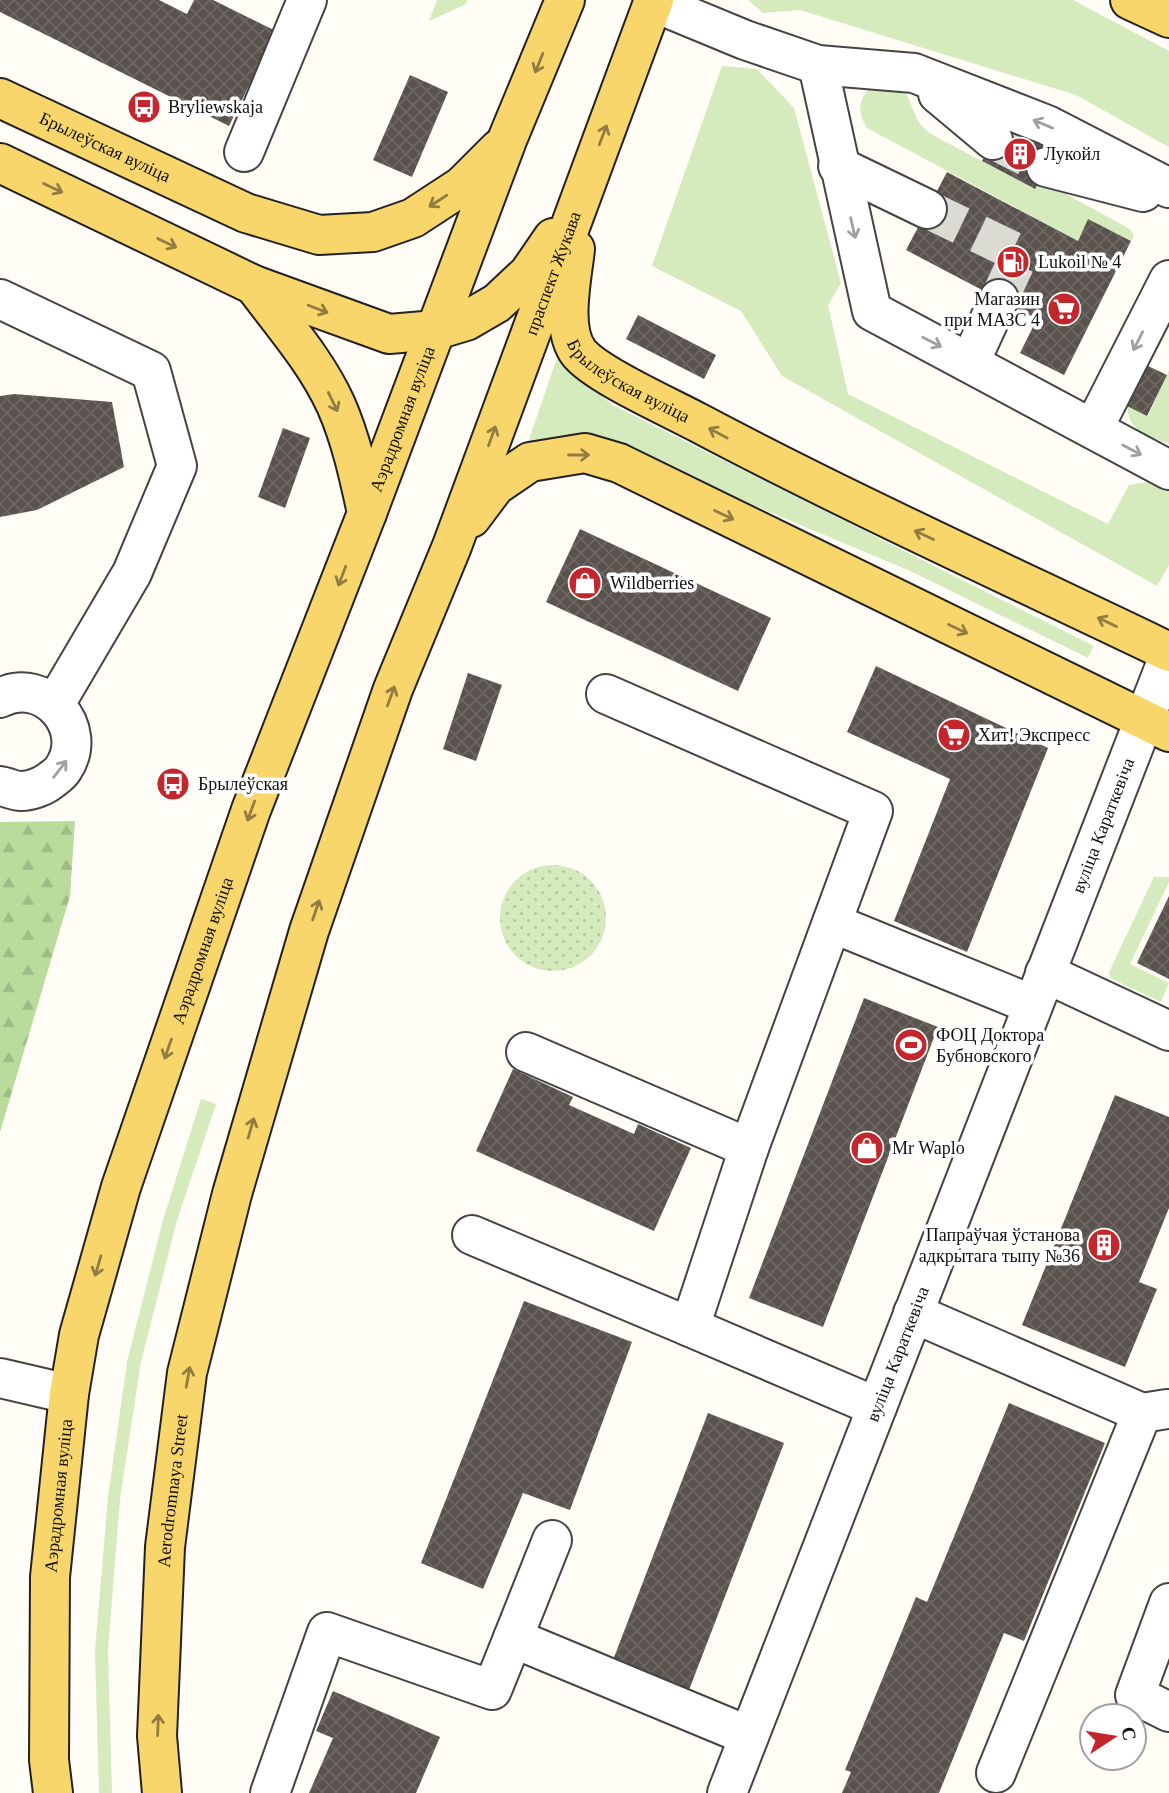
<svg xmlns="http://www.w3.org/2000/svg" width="1169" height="1793" viewBox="0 0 1169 1793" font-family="Georgia,serif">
	<defs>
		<pattern id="forest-firs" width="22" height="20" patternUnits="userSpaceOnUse" patternTransform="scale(1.75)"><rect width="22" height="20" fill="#b9dc9c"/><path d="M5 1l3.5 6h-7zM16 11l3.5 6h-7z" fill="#9ebc85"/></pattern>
		<pattern id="park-dots" width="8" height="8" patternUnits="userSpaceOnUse" patternTransform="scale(1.75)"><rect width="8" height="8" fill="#d5ebbd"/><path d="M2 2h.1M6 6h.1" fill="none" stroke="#b6c8a1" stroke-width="1.8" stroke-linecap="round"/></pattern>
		<pattern id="building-cross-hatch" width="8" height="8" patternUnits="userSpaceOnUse" patternTransform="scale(1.75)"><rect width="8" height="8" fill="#5a524d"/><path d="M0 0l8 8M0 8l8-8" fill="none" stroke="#6d6662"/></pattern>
	</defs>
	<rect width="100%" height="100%" fill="#fffdf5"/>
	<!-- grass -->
	<path fill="#d5ebbd" d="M 437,0 L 467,0 L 466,4 L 429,21 Z
		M 748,0 L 1073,0 L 1169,51 L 1169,147 L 1076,95 L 800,10 L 763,13 Z
		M 722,66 L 757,69 L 794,108 L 841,283 L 828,305 L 848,394 L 1108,524 L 1129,485 L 1153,481 L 1169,491 L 1169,565 L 1157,586 L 782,376 L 741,311 L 652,266 Z
		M 871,87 L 900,87 C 916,102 909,118 931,134 L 1034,189 L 1040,180 L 1130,229 L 1134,236 L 1131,241 L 1088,219 L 1078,241 L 867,128 C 857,112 858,100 871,87 Z
		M 562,343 L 575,373 L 611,404 L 1094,646 L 1088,658 L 908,570 L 639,457 L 523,457 Z
		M 1169,370 L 1169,444 C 1148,435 1129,433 1127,406 L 1148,416 Z
		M 1154,877 L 1169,877 L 1169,882 L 1130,964 L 1169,983 L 1161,1002 L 1110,978 L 1109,972 Z
		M 201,1099 L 216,1104 L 177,1220 L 141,1362 L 120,1499 L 108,1650 L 112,1793 L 99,1793 L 95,1650 L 108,1497 L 127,1362 L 163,1220 Z"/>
	<!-- forest -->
	<path fill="url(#forest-firs)" d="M 75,821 L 70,896 L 0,1132 L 0,822 Z"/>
	<!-- park -->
	<path fill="url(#park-dots)" d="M500 918a53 53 0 1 1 106 0a53 53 0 1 1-106 0Z"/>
	<!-- building -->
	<path fill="url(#building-cross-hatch)" d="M 0,0 L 159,0 L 187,14 L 194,0 L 213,0 L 276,31 L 229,126 L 0,12 Z
		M 410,75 L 448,92 L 412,177 L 373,160 Z
		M 1005,118 L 1057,146 L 1035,189 L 982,161 Z
		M 947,172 L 1078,241 L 1088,219 L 1131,241 L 1064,375 L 1020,353 L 1037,319 L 906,250 Z
		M 638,315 L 716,355 L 704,379 L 626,339 Z
		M 1146,365 L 1167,375 L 1147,416 L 1127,406 Z
		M 14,394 L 112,402 L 124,467 L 37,510 L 0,517 L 0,396 Z
		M 283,428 L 310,438 L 285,508 L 258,497 Z
		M 580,529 L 771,618 L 738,691 L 546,602 Z
		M 876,666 L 1048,748 L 967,952 L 894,921 L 950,779 L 847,732 Z
		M 468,673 L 502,685 L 476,761 L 443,749 Z
		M 1169,896 L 1169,979 L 1137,963 Z
		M 864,998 L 938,1027 L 823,1327 L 749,1298 Z
		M 513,1069 L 573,1097 L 569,1105 L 634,1134 L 638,1124 L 691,1148 L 654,1231 L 476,1151 Z
		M 1115,1095 L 1169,1117 L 1169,1208 L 1139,1282 L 1157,1289 L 1125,1367 L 1022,1325 Z
		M 524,1301 L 632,1342 L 570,1510 L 523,1493 L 483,1589 L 421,1563 Z
		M 1009,1403 L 1105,1443 L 1024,1641 L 1004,1633 L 939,1793 L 842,1793 L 851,1772 L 845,1770 L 916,1597 L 927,1602 Z
		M 708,1413 L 784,1443 L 689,1690 L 613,1660 Z
		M 333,1691 L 440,1737 L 416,1793 L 309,1793 L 333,1738 L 316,1731 Z"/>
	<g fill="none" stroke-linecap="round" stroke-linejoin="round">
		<!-- minor-tunnel -->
		<path stroke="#dbdad3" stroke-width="38" stroke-dasharray="38 19" stroke-linecap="butt" d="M 993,140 L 1046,167
			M 927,209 L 1020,254 L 999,299"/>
		<defs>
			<g id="minor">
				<path d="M 653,2 L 745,40 L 818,65 L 914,73 L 1047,125 L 1169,188"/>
				<path d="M 818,65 L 872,311 L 1169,470"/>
				<path d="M 938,94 L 993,140"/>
				<path d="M 244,152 L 307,0"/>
				<path d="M 838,166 L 927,209"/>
				<path d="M 1046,167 L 1143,192"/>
				<path d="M 0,299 L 151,371 L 177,466 L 132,573 L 55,704"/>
				<path d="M 970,362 L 999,299"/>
				<path d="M 1093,429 L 1169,280"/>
				<path d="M 606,694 L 873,811 L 749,1148 L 690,1327 L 877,1407"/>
				<path d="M 0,698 C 44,675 91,728 63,769 C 61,773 55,777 51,780 C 44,786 31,791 21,791 C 14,791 7,787 0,786"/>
				<path d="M 832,923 L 1033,1005"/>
				<path d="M 1045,973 L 1169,1031"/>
				<path d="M 526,1052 L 749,1148"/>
				<path d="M 472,1235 L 690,1327"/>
				<path d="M 913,1313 L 1142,1413 L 1167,1409"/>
				<path d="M 0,1378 L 69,1394"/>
				<path d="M 552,1540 L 513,1638 L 749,1736"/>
				<path d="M 1169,1603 L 1135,1695 L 1169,1712"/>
				<path d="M 996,1773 L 1142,1413"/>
				<path d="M 270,1793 L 327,1632 L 492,1690 L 513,1638"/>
				<path id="s1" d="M 727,1793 L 1169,656"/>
			</g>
			<g id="major">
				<path d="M 1130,0 L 1169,18"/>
				<path id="s2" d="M 0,98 L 246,213 L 319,235 L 373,232 L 413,218 L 462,186 L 499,149"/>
				<path d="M 0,163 L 254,285 L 389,334 L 436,330 L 466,321 L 497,303 L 529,273 L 553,238"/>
				<path id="s3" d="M 575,249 C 572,278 560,329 579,353 C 597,375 669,407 697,422 C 852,504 1011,576 1169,652"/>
				<path d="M 254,285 C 282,323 316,361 336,405 C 351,439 359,476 367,513"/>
				<path d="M 471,518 L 495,486 L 530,462 L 585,453 L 619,463 L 1169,732"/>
				<path id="s4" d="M 53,1793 L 49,1760 L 50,1577 L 69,1394 L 79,1335 L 121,1187 L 251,810 L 367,513 L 507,140 L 565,0"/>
				<path id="s5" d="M 162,1793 L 157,1736 L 165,1547 L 187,1373 L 232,1194 L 309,931 L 393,689 L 452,546 L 654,0"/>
			</g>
		</defs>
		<!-- minor casing -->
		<use href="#minor" stroke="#444" stroke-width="42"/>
		<!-- major casing -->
		<use href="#major" stroke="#222" stroke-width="42"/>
		<!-- minor -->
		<use href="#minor" stroke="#fff" stroke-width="38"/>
		<!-- major -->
		<use href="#major" stroke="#f9d66b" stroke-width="38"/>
	</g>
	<!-- one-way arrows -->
	<defs><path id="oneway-shaft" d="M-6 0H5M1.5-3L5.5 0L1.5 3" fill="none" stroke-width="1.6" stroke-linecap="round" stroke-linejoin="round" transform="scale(1.75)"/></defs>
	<g stroke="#917d42">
		<use href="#oneway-shaft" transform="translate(539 63) rotate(112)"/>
		<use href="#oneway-shaft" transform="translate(603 135) rotate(-69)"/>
		<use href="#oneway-shaft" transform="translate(53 188) rotate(25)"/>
		<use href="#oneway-shaft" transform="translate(438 201) rotate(147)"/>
		<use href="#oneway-shaft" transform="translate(167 243) rotate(26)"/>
		<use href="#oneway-shaft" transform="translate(318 309) rotate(21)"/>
		<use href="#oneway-shaft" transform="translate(333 402) rotate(64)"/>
		<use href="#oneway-shaft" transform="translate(718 433) rotate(-152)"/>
		<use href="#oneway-shaft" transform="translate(492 436) rotate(-70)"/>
		<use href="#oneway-shaft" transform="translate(579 455)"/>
		<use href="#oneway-shaft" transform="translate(724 515) rotate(26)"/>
		<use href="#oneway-shaft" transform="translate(924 535) rotate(-155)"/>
		<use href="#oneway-shaft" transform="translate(342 576) rotate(111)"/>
		<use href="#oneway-shaft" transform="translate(1107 622) rotate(-154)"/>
		<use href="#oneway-shaft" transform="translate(958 629) rotate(26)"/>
		<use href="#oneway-shaft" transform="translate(391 696) rotate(-70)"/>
		<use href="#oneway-shaft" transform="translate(251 811) rotate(110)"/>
		<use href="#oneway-shaft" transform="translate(316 910) rotate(-71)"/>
		<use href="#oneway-shaft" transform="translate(168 1049) rotate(109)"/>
		<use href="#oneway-shaft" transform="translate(251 1128) rotate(-74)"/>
		<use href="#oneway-shaft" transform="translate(98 1266) rotate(106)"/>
		<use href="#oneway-shaft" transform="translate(188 1377) rotate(-80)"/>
		<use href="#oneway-shaft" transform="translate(158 1725) rotate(-88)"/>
	</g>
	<g stroke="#a0a0a0">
		<use href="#oneway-shaft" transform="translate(1043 124) rotate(-157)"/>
		<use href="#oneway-shaft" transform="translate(853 228) rotate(77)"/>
		<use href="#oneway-shaft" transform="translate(1138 341) rotate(117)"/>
		<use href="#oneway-shaft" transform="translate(932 342) rotate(27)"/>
		<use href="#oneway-shaft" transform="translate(1132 450) rotate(28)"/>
		<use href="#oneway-shaft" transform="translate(60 769) rotate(-52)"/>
	</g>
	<!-- icons -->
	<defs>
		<symbol id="bus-disc" viewBox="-11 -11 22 22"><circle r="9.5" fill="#c4262e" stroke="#fff"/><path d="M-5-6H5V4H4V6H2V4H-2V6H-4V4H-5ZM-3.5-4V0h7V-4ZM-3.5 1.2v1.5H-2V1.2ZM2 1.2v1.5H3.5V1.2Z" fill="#fff"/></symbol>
		<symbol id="building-disc" viewBox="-11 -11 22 22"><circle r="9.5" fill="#c4262e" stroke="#fff"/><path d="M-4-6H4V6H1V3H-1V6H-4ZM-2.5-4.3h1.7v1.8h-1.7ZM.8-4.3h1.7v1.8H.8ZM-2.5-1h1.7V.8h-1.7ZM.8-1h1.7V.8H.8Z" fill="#fff"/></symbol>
		<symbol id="fuel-disc" viewBox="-11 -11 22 22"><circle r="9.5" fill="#c4262e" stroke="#fff"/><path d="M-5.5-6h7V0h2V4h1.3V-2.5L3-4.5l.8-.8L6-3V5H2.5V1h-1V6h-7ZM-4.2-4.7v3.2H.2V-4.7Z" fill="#fff"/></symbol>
		<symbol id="supermarket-disc" viewBox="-11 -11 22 22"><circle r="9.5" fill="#c4262e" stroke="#fff"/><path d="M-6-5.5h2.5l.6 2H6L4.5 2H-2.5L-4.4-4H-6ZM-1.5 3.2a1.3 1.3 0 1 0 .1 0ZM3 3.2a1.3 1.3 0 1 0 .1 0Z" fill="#fff"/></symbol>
		<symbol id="shop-disc" viewBox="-11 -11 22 22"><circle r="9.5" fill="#c4262e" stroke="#fff"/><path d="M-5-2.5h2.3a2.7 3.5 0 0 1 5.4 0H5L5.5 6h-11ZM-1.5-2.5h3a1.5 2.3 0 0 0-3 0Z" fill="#fff"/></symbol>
		<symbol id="stadium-disc" viewBox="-11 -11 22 22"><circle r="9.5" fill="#c4262e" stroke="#fff"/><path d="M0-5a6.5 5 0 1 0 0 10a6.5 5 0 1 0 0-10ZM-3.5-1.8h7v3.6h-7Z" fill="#fff"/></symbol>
	</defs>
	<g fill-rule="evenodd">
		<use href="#bus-disc" x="125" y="88" width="38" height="38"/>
		<use href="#building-disc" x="1001" y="135" width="38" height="38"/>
		<use href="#fuel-disc" x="994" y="243" width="38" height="38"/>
		<use href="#supermarket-disc" x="1045" y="290" width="38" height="38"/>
		<use href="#shop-disc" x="566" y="564" width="38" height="38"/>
		<use href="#supermarket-disc" x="935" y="716" width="38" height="38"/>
		<use href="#bus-disc" x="154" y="765" width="38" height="38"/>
		<use href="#stadium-disc" x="892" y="1026" width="38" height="38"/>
		<use href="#shop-disc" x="848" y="1129" width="38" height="38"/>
		<use href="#building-disc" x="1085" y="1226" width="38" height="38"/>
	</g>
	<g text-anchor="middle" stroke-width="7" stroke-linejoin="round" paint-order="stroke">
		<!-- poi labels -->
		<g font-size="18" fill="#111" stroke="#fff" text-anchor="start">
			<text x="168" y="113">Bryliewskaja</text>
			<text x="1044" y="160">Лукойл</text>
			<text x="1038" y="268">Lukoil № 4</text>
			<text x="1040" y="305" text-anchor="end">Магазин<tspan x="1040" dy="21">при МАЗС 4</tspan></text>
			<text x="610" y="589">Wildberries</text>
			<text x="978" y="741">Хит! Экспресс</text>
			<text x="198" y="790">Брылеўская</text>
			<text x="936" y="1041">ФОЦ Доктора<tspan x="936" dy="21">Бубновского</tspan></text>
			<text x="892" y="1154">Mr Waplo</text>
			<text x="1080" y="1241" text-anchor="end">Папраўчая ўстанова<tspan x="1080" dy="21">адкрытага тыпу №36</tspan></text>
		</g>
		<!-- street labels -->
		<g font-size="18" fill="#111" stroke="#fff">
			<text dy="6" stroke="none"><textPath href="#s2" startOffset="116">Брылеўская вуліца</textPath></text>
			<text dy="6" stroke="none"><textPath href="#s5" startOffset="1582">праспект Жукава</textPath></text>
			<text dy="6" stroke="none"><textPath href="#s3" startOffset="163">Брылеўская вуліца</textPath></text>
			<text dy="6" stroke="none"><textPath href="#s4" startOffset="1432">Аэрадромная вуліца</textPath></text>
			<text dy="6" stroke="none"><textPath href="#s1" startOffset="1038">вуліца Караткевіча</textPath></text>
			<text dy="6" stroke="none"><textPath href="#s4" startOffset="864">Аэрадромная вуліца</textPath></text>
			<text dy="6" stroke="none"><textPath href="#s1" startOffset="471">вуліца Караткевіча</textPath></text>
			<text dy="6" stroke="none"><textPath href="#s5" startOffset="303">Aerodromnaya Street</textPath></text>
			<text dy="6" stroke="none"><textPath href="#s4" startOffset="298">Аэрадромная вуліца</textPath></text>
		</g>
	</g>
	<!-- north arrow -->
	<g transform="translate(1113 1737) rotate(78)"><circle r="33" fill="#ffffff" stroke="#a0a0a0" stroke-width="2"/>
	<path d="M0-5L12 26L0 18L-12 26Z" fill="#c4262e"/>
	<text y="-10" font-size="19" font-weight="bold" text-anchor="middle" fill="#111111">С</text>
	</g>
</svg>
